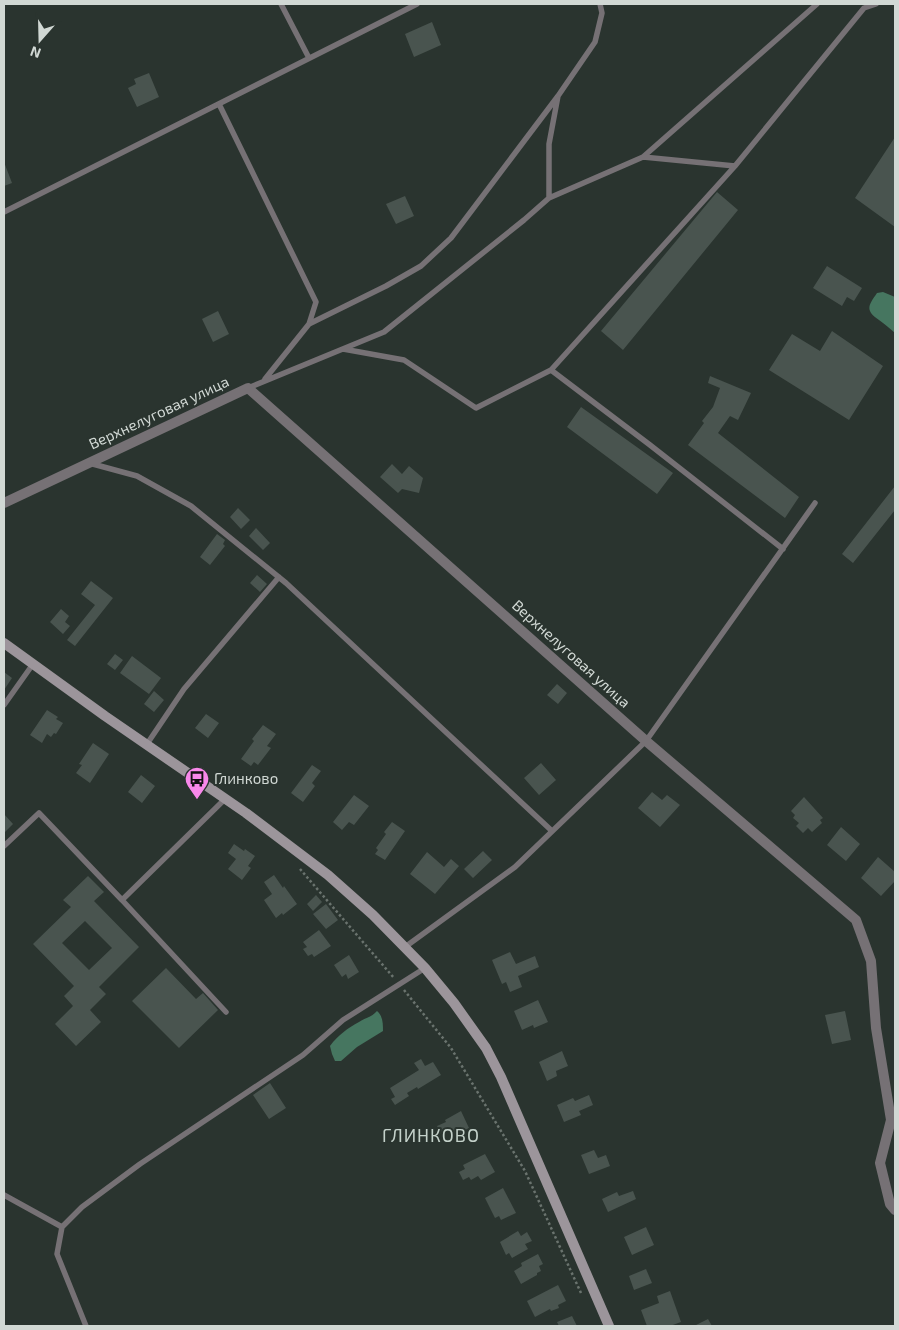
<svg xmlns="http://www.w3.org/2000/svg" width="899" height="1330" viewBox="0 0 899 1330" font-family="'Exo 2',sans-serif">
	<rect width="100%" height="100%" fill="#2a342f"/>
	<!-- water -->
	<path fill="#467660" d="M 883,292 L 895,297 L 895,333 C 890,329 885,324 879,320 C 865,310 868,306 877,293 Z
		M 377,1011 C 383,1016 383,1024 383,1031 L 357,1047 L 341,1061 L 335,1061 L 332,1054 L 330,1046 C 338,1035 348,1028 359,1022 C 365,1018 372,1017 377,1011 Z"/>
	<!-- building -->
	<path fill="#49544f" fill-rule="evenodd" d="M 432,22 L 441,45 L 414,57 L 405,34 Z
		M 149,73 L 159,97 L 137,107 L 128,88 L 136,84 L 134,79 Z
		M 895,137 L 895,227 L 855,198 Z
		M 4,162 L 12,183 L 4,186 Z
		M 717,192 L 738,210 L 623,350 L 601,331 Z
		M 405,196 L 414,216 L 396,224 L 386,204 Z
		M 827,266 L 862,288 L 854,301 L 847,297 L 842,306 L 813,288 Z
		M 218,311 L 229,334 L 213,342 L 202,319 Z
		M 832,331 L 883,366 L 849,420 L 769,370 L 792,334 L 820,351 Z
		M 710,376 L 751,393 L 738,420 L 730,416 L 718,433 L 799,497 L 785,518 L 688,445 L 704,423 L 702,421 L 713,407 L 720,388 L 708,383 Z
		M 581,407 L 673,473 L 657,494 L 567,427 Z
		M 392,464 L 402,474 L 409,466 L 423,478 L 419,493 L 402,489 L 398,493 L 380,477 Z
		M 895,486 L 895,510 L 853,563 L 842,554 Z
		M 238,508 L 250,520 L 241,529 L 230,517 Z
		M 256,528 L 270,543 L 263,550 L 249,536 Z
		M 217,534 L 225,540 L 223,544 L 225,546 L 210,565 L 200,557 Z
		M 257,575 L 267,584 L 260,592 L 250,583 Z
		M 91,581 L 113,598 L 75,646 L 67,640 L 95,605 L 81,594 Z
		M 61,609 L 69,616 L 65,622 L 70,626 L 63,634 L 50,622 Z
		M 115,654 L 123,660 L 115,670 L 107,664 Z
		M 132,656 L 161,678 L 149,694 L 120,673 Z
		M 4,672 L 12,678 L 4,690 Z
		M 557,684 L 567,693 L 558,704 L 547,695 Z
		M 154,691 L 164,700 L 154,712 L 144,704 Z
		M 47,710 L 58,717 L 56,719 L 63,723 L 56,734 L 54,733 L 51,737 L 47,734 L 42,743 L 30,735 Z
		M 206,714 L 219,723 L 208,738 L 195,728 Z
		M 263,725 L 276,734 L 267,746 L 271,748 L 258,765 L 254,762 L 251,766 L 241,759 L 254,741 L 252,739 Z
		M 93,743 L 109,754 L 90,783 L 76,773 L 82,765 L 79,764 Z
		M 541,763 L 556,780 L 539,795 L 524,778 Z
		M 312,765 L 321,771 L 312,783 L 315,786 L 303,802 L 291,793 Z
		M 141,775 L 155,786 L 142,803 L 128,792 Z
		M 652,792 L 662,800 L 667,795 L 680,805 L 660,827 L 638,808 Z
		M 354,795 L 369,806 L 354,825 L 349,822 L 342,830 L 333,822 Z
		M 804,797 L 823,818 L 820,820 L 822,823 L 812,832 L 808,828 L 803,833 L 796,826 L 799,823 L 793,818 L 795,815 L 791,811 Z
		M 4,814 L 13,824 L 4,833 Z
		M 392,822 L 405,831 L 385,860 L 375,854 L 378,850 L 376,848 L 386,834 L 384,832 Z
		M 841,827 L 860,844 L 846,861 L 827,845 Z
		M 234,844 L 244,851 L 245,849 L 255,856 L 248,866 L 251,868 L 242,880 L 228,869 L 236,859 L 228,853 Z
		M 483,851 L 492,860 L 473,878 L 464,869 Z
		M 427,852 L 444,867 L 451,859 L 459,866 L 435,894 L 410,874 Z
		M 878,857 L 895,872 L 895,876 L 894,877 L 895,881 L 881,896 L 861,878 Z
		M 274,875 L 283,888 L 284,886 L 297,904 L 283,915 L 282,913 L 276,918 L 264,900 L 272,894 L 264,882 Z
		M 88,876 L 104,892 L 94,901 L 139,947 L 99,987 L 106,994 L 90,1010 L 101,1022 L 76,1046 L 55,1024 L 73,1006 L 64,996 L 74,986 L 33,944 L 71,907 L 63,900 ZM 85,921 L 112,948 L 89,970 L 62,943 Z
		M 316,895 L 322,902 L 313,911 L 307,904 Z
		M 326,904 L 338,920 L 326,929 L 313,914 Z
		M 319,930 L 331,946 L 314,957 L 312,954 L 308,956 L 303,949 L 307,947 L 303,942 Z
		M 510,952 L 516,964 L 535,956 L 539,967 L 518,976 L 522,987 L 510,992 L 506,982 L 502,984 L 492,960 Z
		M 349,955 L 359,972 L 348,979 L 346,974 L 342,977 L 334,965 Z
		M 166,968 L 196,999 L 203,993 L 218,1010 L 179,1048 L 132,1001 Z
		M 538,1000 L 548,1022 L 534,1028 L 533,1025 L 522,1030 L 514,1011 Z
		M 845,1011 L 851,1040 L 832,1044 L 825,1015 Z
		M 562,1051 L 568,1066 L 556,1071 L 557,1076 L 547,1081 L 539,1062 Z
		M 421,1059 L 425,1066 L 433,1062 L 441,1075 L 418,1089 L 417,1087 L 407,1093 L 409,1096 L 395,1105 L 391,1099 L 395,1097 L 390,1088 L 419,1070 L 414,1063 Z
		M 270,1083 L 286,1108 L 269,1119 L 253,1095 Z
		M 589,1095 L 593,1105 L 579,1111 L 581,1115 L 564,1122 L 557,1105 L 573,1098 L 575,1101 Z
		M 461,1111 L 469,1128 L 453,1136 L 450,1130 L 441,1134 L 437,1126 L 446,1122 L 445,1120 Z
		M 594,1150 L 598,1158 L 606,1155 L 610,1166 L 589,1174 L 581,1155 Z
		M 485,1154 L 495,1172 L 481,1180 L 478,1176 L 471,1180 L 469,1177 L 463,1180 L 459,1172 L 465,1169 L 463,1165 Z
		M 503,1188 L 516,1213 L 501,1220 L 499,1216 L 495,1218 L 485,1198 Z
		M 633,1191 L 636,1199 L 608,1212 L 602,1199 L 617,1192 L 619,1196 Z
		M 646,1227 L 654,1245 L 632,1255 L 624,1237 Z
		M 518,1231 L 521,1236 L 527,1232 L 532,1241 L 525,1244 L 528,1249 L 512,1258 L 509,1253 L 506,1255 L 500,1242 Z
		M 538,1254 L 543,1264 L 539,1266 L 541,1271 L 537,1273 L 537,1275 L 521,1284 L 514,1271 L 522,1266 L 521,1263 Z
		M 646,1269 L 652,1283 L 634,1290 L 629,1276 Z
		M 558,1285 L 566,1301 L 558,1305 L 559,1308 L 551,1311 L 550,1309 L 535,1317 L 527,1301 Z
		M 670,1291 L 681,1322 L 670,1326 L 647,1326 L 641,1310 L 659,1303 L 657,1296 Z
		M 572,1316 L 577,1326 L 559,1326 L 557,1322 Z
		M 708,1319 L 712,1326 L 694,1326 Z"/>
	<g fill="none" stroke-linecap="round" stroke-linejoin="round">
		<!-- path -->
		<path stroke="#6a736e" stroke-width="2.5" stroke-dasharray="2.5 2.5" stroke-linecap="butt" d="M 300,869 L 394,978
			M 404,990 L 451,1048 L 525,1171 L 581,1293"/>
		<!-- service -->
		<path stroke="#767175" stroke-width="5.5" d="M 281,4 L 309,58
			M 219,104 L 316,302 L 309,324 L 265,379
			M 643,157 L 817,4
			M 549,198 L 549,144 L 558,96 L 595,42 L 602,13 L 600,4
			M 4,212 L 417,4
			M 309,324 L 386,286 L 421,266 L 451,238 L 558,96
			M 343,349 L 404,360 L 476,408 L 551,370
			M 248,388 L 384,332 L 524,220 L 549,198 L 643,157 L 735,166
			M 89,463 L 137,476 L 191,506 L 286,583 L 552,831
			M 783,549 L 650,445 L 551,370 L 735,166 L 864,8 L 876,4
			M 4,705 L 33,664
			M 147,744 L 184,689 L 279,577
			M 4,846 L 39,813 L 122,900 L 225,799
			M 122,900 L 226,1012
			M 405,947 L 515,867 L 646,741 L 815,503
			M 4,1195 L 62,1227
			M 86,1326 L 57,1254 L 62,1227 L 82,1207 L 140,1164 L 303,1055 L 343,1020 L 425,968"/>
		<!-- minor -->
		<path stroke="#767175" stroke-width="10" d="M 4,503 L 248,388 L 646,741 L 856,920 L 871,961 L 876,1028 L 891,1120 L 880,1163 L 890,1204 L 895,1210"/>
		<!-- secondary -->
		<path stroke="#9c959b" stroke-width="10" d="M 4,643 L 105,716 L 246,813 L 328,875 L 373,915 L 425,968 L 454,1003 L 486,1048 L 501,1077 L 609,1326"/>
	</g>
	<!-- icons -->
	<defs>
		<symbol id="bus-pin" viewBox="-11 -11 22 30"><path d="M0 17L-7.5 6A9.5 9.5 0 1 1 7.5 6Z" fill="#f888ea" stroke="#2a342f"/><path d="M-5-6H5V4H4V6H2V4H-2V6H-4V4H-5ZM-3.5-4V0h7V-4ZM-3.5 1.2v1.5H-2V1.2ZM2 1.2v1.5H3.5V1.2Z" fill="#111"/></symbol>
	</defs>
	<g fill-rule="evenodd">
		<use href="#bus-pin" x="183" y="765" width="28" height="38"/>
	</g>
	<g text-anchor="middle" stroke-width="4" stroke-linejoin="round" paint-order="stroke">
		<!-- street labels -->
		<g font-size="15" fill="#d1d8d4" stroke="#2a342f">
			<text transform="translate(159 413) rotate(-25)" y="5">Верхнелуговая улица</text>
			<text transform="translate(571 654) rotate(42)" y="5">Верхнелуговая улица</text>
		</g>
		<!-- poi labels -->
		<g font-size="15" fill="#d1d8d4" stroke="#2a342f" text-anchor="start">
			<text x="214" y="784">Глинково</text>
		</g>
		<!-- quarter labels -->
		<g font-size="18" letter-spacing="1" fill="#c4d1ca" stroke="#2a342f">
			<text x="431" y="1142">ГЛИНКОВО</text>
		</g>
	</g>
	<!-- border -->
	<rect width="899" height="1330" fill="none" stroke="#d1d8d4" stroke-width="10"/>
	<!-- north arrow -->
	<g transform="translate(40 40) rotate(200)" stroke="#2a342f" stroke-width="4" paint-order="stroke">
	<path d="M0-4L9 19L0 12L-9 19Z" fill="#d1d8d4"/>
	<text y="-8" font-size="14" font-weight="bold" text-anchor="middle" fill="#d1d8d4">N</text>
	</g>
</svg>
